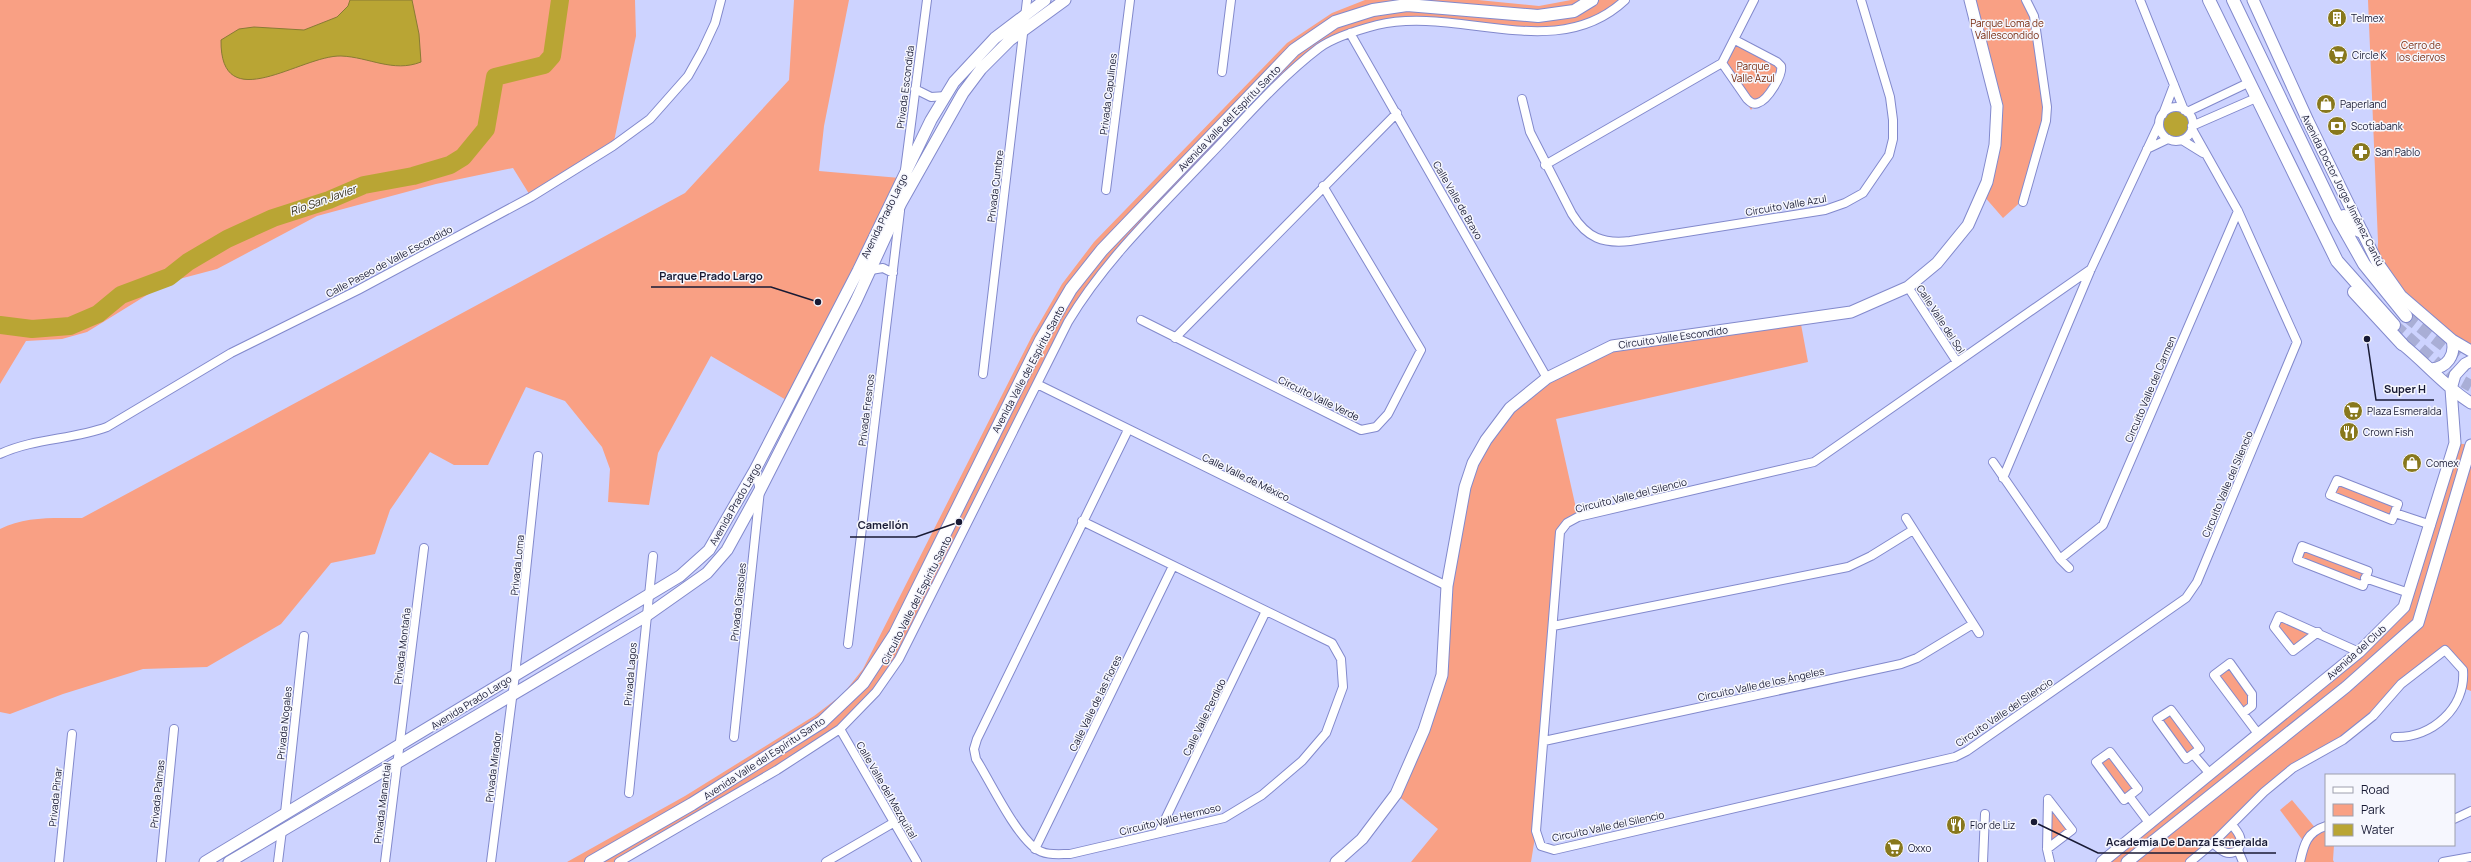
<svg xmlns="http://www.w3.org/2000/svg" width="2471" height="862" viewBox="0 0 2471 862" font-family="Manrope,sans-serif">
	<rect width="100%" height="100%" fill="#cdd3ff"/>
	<!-- green -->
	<path fill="#f9a084" d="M 0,0 L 635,0 L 636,36 L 613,146 L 531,197 L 513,168 L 436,184 L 317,216 L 217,269 L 168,282 L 87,332 L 62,339 L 26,341 L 0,384 Z
		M 794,0 L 849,0 L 824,126 L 819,171 L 900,178 L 793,404 L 711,356 L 658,453 L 649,505 L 608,502 L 610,469 L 602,447 L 565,401 L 526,387 L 488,465 L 454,465 L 430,452 L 390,510 L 375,554 L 331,563 L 281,624 L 207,667 L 143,669 L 63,694 L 10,714 L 0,712 L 0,529 C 25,516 54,518 82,518 L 685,193 L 789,80 Z
		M 1365,0 L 1478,0 L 1539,6 L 1571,0 L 1625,0 L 1588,24 L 1558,31 L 1413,20 L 1378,25 L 1320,47 L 1287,75 L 1085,293 L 899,659 L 840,729 L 619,862 L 567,862 L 685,796 L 814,716 L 843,694 L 863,669 L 1032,336 L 1062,284 L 1094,242 L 1287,43 L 1332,13 Z
		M 1970,0 L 2026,0 L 2034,16 L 2047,107 L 2026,197 L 2003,218 L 1983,195 L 1997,106 Z
		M 2368,0 L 2471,0 L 2471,351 L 2424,317 L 2377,262 L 2378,242 Z
		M 1736,42 L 1786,64 L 1751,110 L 1723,63 Z
		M 1800,319 L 1808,362 L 1556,419 L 1578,517 L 1560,532 L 1536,831 L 1531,862 L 1411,862 L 1438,829 L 1396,794 L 1442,675 L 1447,586 L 1465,487 L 1486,440 L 1547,378 L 1612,346 Z
		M 2455,443 L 2471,445 L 2471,691 L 2463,688 L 2463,670 L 2445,650 L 2401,684 L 2373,716 L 2293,768 L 2232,825 L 2241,838 L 2232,853 L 2213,843 L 2190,862 L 2102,862 L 2404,607 Z
		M 2337,480 L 2398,504 L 2392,520 L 2330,495 Z
		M 2302,546 L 2368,571 L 2362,586 L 2297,560 Z
		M 2279,616 L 2318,632 L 2293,651 L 2274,627 Z
		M 2230,663 L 2252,694 L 2252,706 L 2243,713 L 2214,675 Z
		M 2171,710 L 2200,749 L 2186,759 L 2157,719 Z
		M 2110,752 L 2138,789 L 2124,800 L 2096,762 Z
		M 2048,799 L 2072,830 L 2047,849 Z
		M 2292,800 L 2317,830 L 2326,830 L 2326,845 L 2334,845 L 2333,860 L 2334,862 L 2300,862 L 2304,842 L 2280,810 Z"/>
	<!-- water -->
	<path fill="#b9a534" stroke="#897b34" d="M 350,0 L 412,0 L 419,34 L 421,62 C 393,73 369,57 341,56 C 301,55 220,119 221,40 L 239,29 L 254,27 L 304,30 L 337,17 L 348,6 Z
		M2160 124a16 16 0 1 1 32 0a16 16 0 1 1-32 0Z"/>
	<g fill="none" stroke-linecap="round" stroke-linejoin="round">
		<!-- river -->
		<path stroke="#b9a534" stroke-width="18" d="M 0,325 L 32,329 L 70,326 L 98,314 L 121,295 L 169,277 L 188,262 L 227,239 L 273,218 L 329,200 L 364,185 L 413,176 L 450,165 L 463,157 L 486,129 L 495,77 L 544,65 L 552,56 L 560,0"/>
		<!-- secondary-tunnel -->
		<path stroke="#a9aed6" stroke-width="12" stroke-dasharray="12 6" stroke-linecap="butt" d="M 2406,316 L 2471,367
			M 2394,325 L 2449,374 L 2471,386"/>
		<defs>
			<path id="minor" d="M 2140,0 L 2184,110
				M 1350,33 L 1547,378
				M 1722,63 L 1747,99 C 1750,102 1753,105 1758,103 C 1768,100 1783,75 1781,66 L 1777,62 L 1735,40
				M 1222,72 L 1231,0
				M 915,89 L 931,97 L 946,96
				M 1522,99 L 1530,132 L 1572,214 C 1587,238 1603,244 1630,241 L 1825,210 L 1845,203 L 1863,193 L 1889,155 L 1893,139 L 1893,120 L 1890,97 L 1861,0
				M2159 124a17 17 0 1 1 34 0a17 17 0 1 1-34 0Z
				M 2187,112 L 2248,83
				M 2163,114 L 2174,85
				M 2192,126 L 2256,98
				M 2182,140 L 2203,153
				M 2147,149 L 2168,139
				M 1545,165 L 1722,63 L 1754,0
				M 905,170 L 927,0
				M 1106,190 L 1130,0
				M 2023,202 L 2046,121 L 2047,107 L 2034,16 L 2026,0
				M 2091,269 L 1814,462 L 1578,517 L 1567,523 L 1560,532 L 1536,831 L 1541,846 L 1554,850 L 1955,757 L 1967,751 L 2186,598 L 2197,582 L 2297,342 L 2238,211 L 2192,129
				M 871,270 L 883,268 L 893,273
				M 1908,287 L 1957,362
				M 1141,320 L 1361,430 L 1376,427 L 1388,414 L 1421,350 L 1323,186
				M 1175,338 L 1397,113
				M 983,374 L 1027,0
				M 1037,384 L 1447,586
				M 0,454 C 34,438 72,440 107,427 L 231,353 L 358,290 L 531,197 L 613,146 L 650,119 L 688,76 L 702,51 L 715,23 L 721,0
				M 1993,462 L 2060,559 L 2069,568
				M 2003,478 L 2091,269 L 2159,124
				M 2337,480 L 2398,504 L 2392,520 L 2330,495 Z
				M 2395,513 L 2431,525
				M 1906,518 L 1979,633
				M 1082,521 L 1332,643 L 1341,659 L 1343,687 L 1326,733 L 1302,761 L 1262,795 L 1224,818 L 1070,854 C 1058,854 1045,856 1035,848 C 1014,832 991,783 976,759 L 974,749 L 977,739 L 1128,430
				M 2302,546 L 2368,571 L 2363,586 L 2297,560 Z
				M 2060,559 L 2103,525 L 2238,211
				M 2365,578 L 2409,593
				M 1553,626 L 1848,567 L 1871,556 L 1913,530
				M 2318,632 L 2293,651 L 2274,627 L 2279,616 L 2359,652
				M 848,644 L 900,211
				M 2171,710 L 2200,749 L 2186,759 L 2157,719 Z
				M 2243,713 L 2252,706 L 2252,694 L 2230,663 L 2214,675 L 2259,735
				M 840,729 L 917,862
				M 734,737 L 760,490 L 755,470
				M 1544,741 L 1901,664 L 1917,658 L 1973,624
				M 2110,752 L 2138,789 L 2124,800 L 2096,762 Z
				M 2193,754 L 2210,774
				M 629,793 L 653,556
				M 2129,796 L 2150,824
				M 2048,799 L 2047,849 L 2050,862
				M 285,813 L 304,636
				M 2454,819 L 2471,811
				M 1159,832 L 1266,611
				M 2213,843 C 2221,851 2228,857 2238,850 C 2244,840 2239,833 2232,825
				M 1035,849 L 1173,566
				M 2047,849 L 2072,830 L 2048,799
				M 2238,850 L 2243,862
				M 59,862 L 72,734
				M 161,862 L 174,729
				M 278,862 L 282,830
				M 385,862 L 424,548
				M 491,862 L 515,675 L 538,456
				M 619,862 L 777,770 L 840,729 L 876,692 L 899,659 L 1068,322 C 1105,260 1158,210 1207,158 C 1243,121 1277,80 1319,48 C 1334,37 1358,30 1377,25 C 1458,5 1556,65 1625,0
				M 826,862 L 893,823
				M 1983,862 L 1985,814
				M 2190,862 L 2213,843 L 2264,792 L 2293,768 L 2343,740 L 2373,716 L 2401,684 L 2445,650 L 2463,670 C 2466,708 2432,738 2395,737
				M 2300,862 C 2304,844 2307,832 2326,826
				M 2443,862 L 2471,857"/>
			<path id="tertiary" d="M 2253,0 L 2308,121 L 2377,262 L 2401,296 L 2452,340 L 2471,351
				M 2402,344 C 2426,363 2445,387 2471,403
				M 2431,369 C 2447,368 2456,355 2452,340
				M 205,862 L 680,576 L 709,550 L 755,470 L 858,271 L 931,120 L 954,82 L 995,38 L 1045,0
				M 229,862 L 646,616 L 707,573 L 727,550 L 760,490 L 856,301 L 901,203 L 963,93 L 981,69 L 1010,40 L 1065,0
				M 1336,862 L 1362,839 L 1396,794 L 1424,730 L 1442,675 L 1447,586 L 1465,487 L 1473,463 L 1486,440 L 1510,408 L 1547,378 L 1612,346 L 1851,312 L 1908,287 L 1937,263 L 1968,225 L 1987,182 L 1995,145 L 1997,106 L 1970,0
				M 2102,862 L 2359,652 L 2404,607 L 2455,443 L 2451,389 L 2455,375 L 2465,364 L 2471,361
				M 2127,862 L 2346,687 L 2418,623 L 2471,445"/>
			<path id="secondary" d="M 2209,0 L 2337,261 L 2394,325
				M 2233,0 L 2338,218 L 2364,264 L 2406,316
				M 2344,216 L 2351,227 L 2362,232
				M 2354,292 L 2402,344
				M 591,862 L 692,804 L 822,722 L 863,683 L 895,634 L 1041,340 L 1071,289 L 1102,250 L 1294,50 L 1335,22 L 1373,10 L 1407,5 L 1538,16 L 1574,11 L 1592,0"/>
		</defs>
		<!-- minor casing -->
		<use href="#minor" stroke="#8289cc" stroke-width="10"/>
		<!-- tertiary casing -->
		<use href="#tertiary" stroke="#8289cc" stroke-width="13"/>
		<!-- secondary casing -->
		<use href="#secondary" stroke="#8289cc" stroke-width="14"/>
		<!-- minor -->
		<use href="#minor" stroke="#fff" stroke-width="8"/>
		<!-- tertiary -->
		<use href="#tertiary" stroke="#fff" stroke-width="11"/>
		<!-- secondary -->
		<use href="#secondary" stroke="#fff" stroke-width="12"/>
	</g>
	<!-- icons -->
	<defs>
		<symbol id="building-disc" viewBox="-11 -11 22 22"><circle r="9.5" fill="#88781d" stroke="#f6f7fe"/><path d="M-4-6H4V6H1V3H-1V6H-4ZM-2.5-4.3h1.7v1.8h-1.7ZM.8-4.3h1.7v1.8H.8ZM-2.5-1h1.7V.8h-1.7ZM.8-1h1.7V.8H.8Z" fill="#fff"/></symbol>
		<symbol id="supermarket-disc" viewBox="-11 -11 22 22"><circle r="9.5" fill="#88781d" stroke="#f6f7fe"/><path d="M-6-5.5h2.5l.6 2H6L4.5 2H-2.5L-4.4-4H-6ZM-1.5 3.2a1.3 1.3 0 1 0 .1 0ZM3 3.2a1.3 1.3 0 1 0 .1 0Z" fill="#fff"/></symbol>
		<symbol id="shop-disc" viewBox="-11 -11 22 22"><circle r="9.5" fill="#88781d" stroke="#f6f7fe"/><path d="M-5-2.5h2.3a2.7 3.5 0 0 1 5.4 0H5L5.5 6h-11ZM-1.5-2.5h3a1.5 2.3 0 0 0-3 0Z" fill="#fff"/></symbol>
		<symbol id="bank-disc" viewBox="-11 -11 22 22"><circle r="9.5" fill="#88781d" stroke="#f6f7fe"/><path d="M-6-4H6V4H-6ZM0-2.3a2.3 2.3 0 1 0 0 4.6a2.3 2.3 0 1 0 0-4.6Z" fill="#fff"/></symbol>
		<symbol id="pharmacy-disc" viewBox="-11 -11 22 22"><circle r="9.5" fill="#88781d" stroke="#f6f7fe"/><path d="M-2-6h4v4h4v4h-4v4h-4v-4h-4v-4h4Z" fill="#fff"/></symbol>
		<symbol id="restaurant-disc" viewBox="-11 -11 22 22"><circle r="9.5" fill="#88781d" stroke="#f6f7fe"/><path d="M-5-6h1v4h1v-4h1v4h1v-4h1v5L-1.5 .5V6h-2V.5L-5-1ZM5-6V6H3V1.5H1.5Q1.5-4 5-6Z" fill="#fff"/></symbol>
	</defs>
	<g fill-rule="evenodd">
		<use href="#building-disc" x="2326" y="7" width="22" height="22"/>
		<use href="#supermarket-disc" x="2327" y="44" width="22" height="22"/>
		<use href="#shop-disc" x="2315" y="93" width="22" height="22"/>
		<use href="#bank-disc" x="2326" y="115" width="22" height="22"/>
		<use href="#pharmacy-disc" x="2350" y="141" width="22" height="22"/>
		<use href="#supermarket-disc" x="2342" y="400" width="22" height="22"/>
		<use href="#restaurant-disc" x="2338" y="421" width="22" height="22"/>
		<use href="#shop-disc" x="2401" y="452" width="22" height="22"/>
		<use href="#restaurant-disc" x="1945" y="814" width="22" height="22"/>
		<use href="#supermarket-disc" x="1883" y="837" width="22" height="22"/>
	</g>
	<g text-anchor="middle" stroke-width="3" stroke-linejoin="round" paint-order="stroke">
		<!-- poi labels -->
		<g font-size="10" fill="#181a34" stroke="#f6f7fe" text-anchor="start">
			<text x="2351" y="22">Telmex</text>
			<text x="2352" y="59">Circle K</text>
			<text x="2340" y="108">Paperland</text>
			<text x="2351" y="130">Scotiabank</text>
			<text x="2375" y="156">San Pablo</text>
			<text x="2367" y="415">Plaza Esmeralda</text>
			<text x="2363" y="436">Crown Fish</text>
			<text x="2426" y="467">Comex</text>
			<text x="1970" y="829">Flor de Liz</text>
			<text x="1908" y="852">Oxxo</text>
		</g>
		<!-- park labels -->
		<g font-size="10" fill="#772a0d" stroke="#f6f7fe">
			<text x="2007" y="27">Parque Loma de<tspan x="2007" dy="12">Vallescondido</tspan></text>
			<text x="2421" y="49">Cerro de<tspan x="2421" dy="12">los ciervos</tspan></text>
			<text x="1753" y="70">Parque<tspan x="1753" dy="12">Valle Azul</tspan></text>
		</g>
		<!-- street labels -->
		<g font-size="10" fill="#181a34" stroke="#f6f7fe">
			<text transform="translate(905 87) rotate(-83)" y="4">Privada Escondida</text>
			<text transform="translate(1108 94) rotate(-83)" y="4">Privada Capulines</text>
			<text transform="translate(1229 118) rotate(-46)" y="4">Avenida Valle del Espíritu Santo</text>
			<text transform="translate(995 186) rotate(-83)" y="4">Privada Cumbre</text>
			<text transform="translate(2343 190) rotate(63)" y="4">Avenida Doctor Jorge Jiménez Cantú</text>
			<text transform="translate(1458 200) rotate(60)" y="4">Calle Valle de Bravo</text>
			<text transform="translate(1786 205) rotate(-10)" y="4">Circuito Valle Azul</text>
			<text transform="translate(884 216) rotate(-64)" y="4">Avenida Prado Largo</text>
			<text transform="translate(389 261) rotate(-28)" y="4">Calle Paseo de Valle Escondido</text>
			<text transform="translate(1941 319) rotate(57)" y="4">Calle Valle del Sol</text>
			<text transform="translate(1673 337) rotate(-8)" y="4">Circuito Valle Escondido</text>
			<text transform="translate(1028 369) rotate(-62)" y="4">Avenida Valle del Espíritu Santo</text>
			<text transform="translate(2150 389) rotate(-67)" y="4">Circuito Valle del Carmen</text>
			<text transform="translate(1319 398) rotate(26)" y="4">Circuito Valle Verde</text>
			<text transform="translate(866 410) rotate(-83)" y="4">Privada Fresnos</text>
			<text transform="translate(1246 477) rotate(26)" y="4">Calle Valle de México</text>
			<text transform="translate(2227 484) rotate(-67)" y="4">Circuito Valle del Silencio</text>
			<text transform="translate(1631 495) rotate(-14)" y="4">Circuito Valle del Silencio</text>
			<text transform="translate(735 504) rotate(-60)" y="4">Avenida Prado Largo</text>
			<text transform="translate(517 565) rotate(-84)" y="4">Privada Loma</text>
			<text transform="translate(916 600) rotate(-63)" y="4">Circuito Valle del Espíritu Santo</text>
			<text transform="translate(738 602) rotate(-84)" y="4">Privada Girasoles</text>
			<text transform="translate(402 646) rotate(-83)" y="4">Privada Montaña</text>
			<text transform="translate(2356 652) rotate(-42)" y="4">Avenida del Club</text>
			<text transform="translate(630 674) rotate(-85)" y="4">Privada Lagos</text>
			<text transform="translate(1761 684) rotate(-12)" y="4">Circuito Valle de los Ángeles</text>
			<text transform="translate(471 702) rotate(-32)" y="4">Avenida Prado Largo</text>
			<text transform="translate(1095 703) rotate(-64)" y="4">Calle Valle de las Flores</text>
			<text transform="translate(2004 712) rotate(-34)" y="4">Circuito Valle del Silencio</text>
			<text transform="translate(1204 717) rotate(-64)" y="4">Calle Valle Perdido</text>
			<text transform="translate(284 723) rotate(-84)" y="4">Privada Nogales</text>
			<text transform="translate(764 758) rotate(-33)" y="4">Avenida Valle del Espíritu Santo</text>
			<text transform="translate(493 767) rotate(-83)" y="4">Privada Mirador</text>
			<text transform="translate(887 790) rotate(60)" y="4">Calle Valle del Mezquital</text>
			<text transform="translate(157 794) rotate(-84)" y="4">Privada Palmas</text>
			<text transform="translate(55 797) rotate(-84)" y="4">Privada Pinar</text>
			<text transform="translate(382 803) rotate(-83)" y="4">Privada Manantial</text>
			<text transform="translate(1170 819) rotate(-14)" y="4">Circuito Valle Hermoso</text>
			<text transform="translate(1608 826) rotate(-12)" y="4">Circuito Valle del Silencio</text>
		</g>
		<!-- water labels -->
		<g font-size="11" font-style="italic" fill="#312c15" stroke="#f6f7fe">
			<text transform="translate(323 200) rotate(-20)" y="4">Río San Javier</text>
		</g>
	</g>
	<!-- callouts -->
	<path fill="none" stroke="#181a34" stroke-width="1.5" d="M818 302L771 287H651M2367 339L2376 400H2434M959 522L916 537H850M2034 822L2098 853H2276"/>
	<g fill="#181a34" stroke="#f6f7fe" stroke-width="1.5">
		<circle cx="818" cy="302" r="4"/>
		<circle cx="2367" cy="339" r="4"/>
		<circle cx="959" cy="522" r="4"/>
		<circle cx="2034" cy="822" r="4"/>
	</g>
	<g font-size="11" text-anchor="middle" font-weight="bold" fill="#181a34" stroke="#f6f7fe" stroke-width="3" stroke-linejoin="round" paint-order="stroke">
		<text x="711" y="280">Parque Prado Largo</text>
		<text x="2405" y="393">Super H</text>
		<text x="883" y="529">Camellón</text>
		<text x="2187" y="846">Academia De Danza Esmeralda</text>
	</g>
	<!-- legend -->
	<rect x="2325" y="774" width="130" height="72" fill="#f6f7fe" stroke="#9d9fad"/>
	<rect x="2333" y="787" width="20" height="6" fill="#ffffff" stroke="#9d9fad"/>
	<text x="2361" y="794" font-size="12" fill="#181a34">Road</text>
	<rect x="2333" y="804" width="20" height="12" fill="#f9a084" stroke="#9d9fad"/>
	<text x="2361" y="814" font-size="12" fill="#181a34">Park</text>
	<rect x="2333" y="824" width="20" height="12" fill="#b9a534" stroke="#9d9fad"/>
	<text x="2361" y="834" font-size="12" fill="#181a34">Water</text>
</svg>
